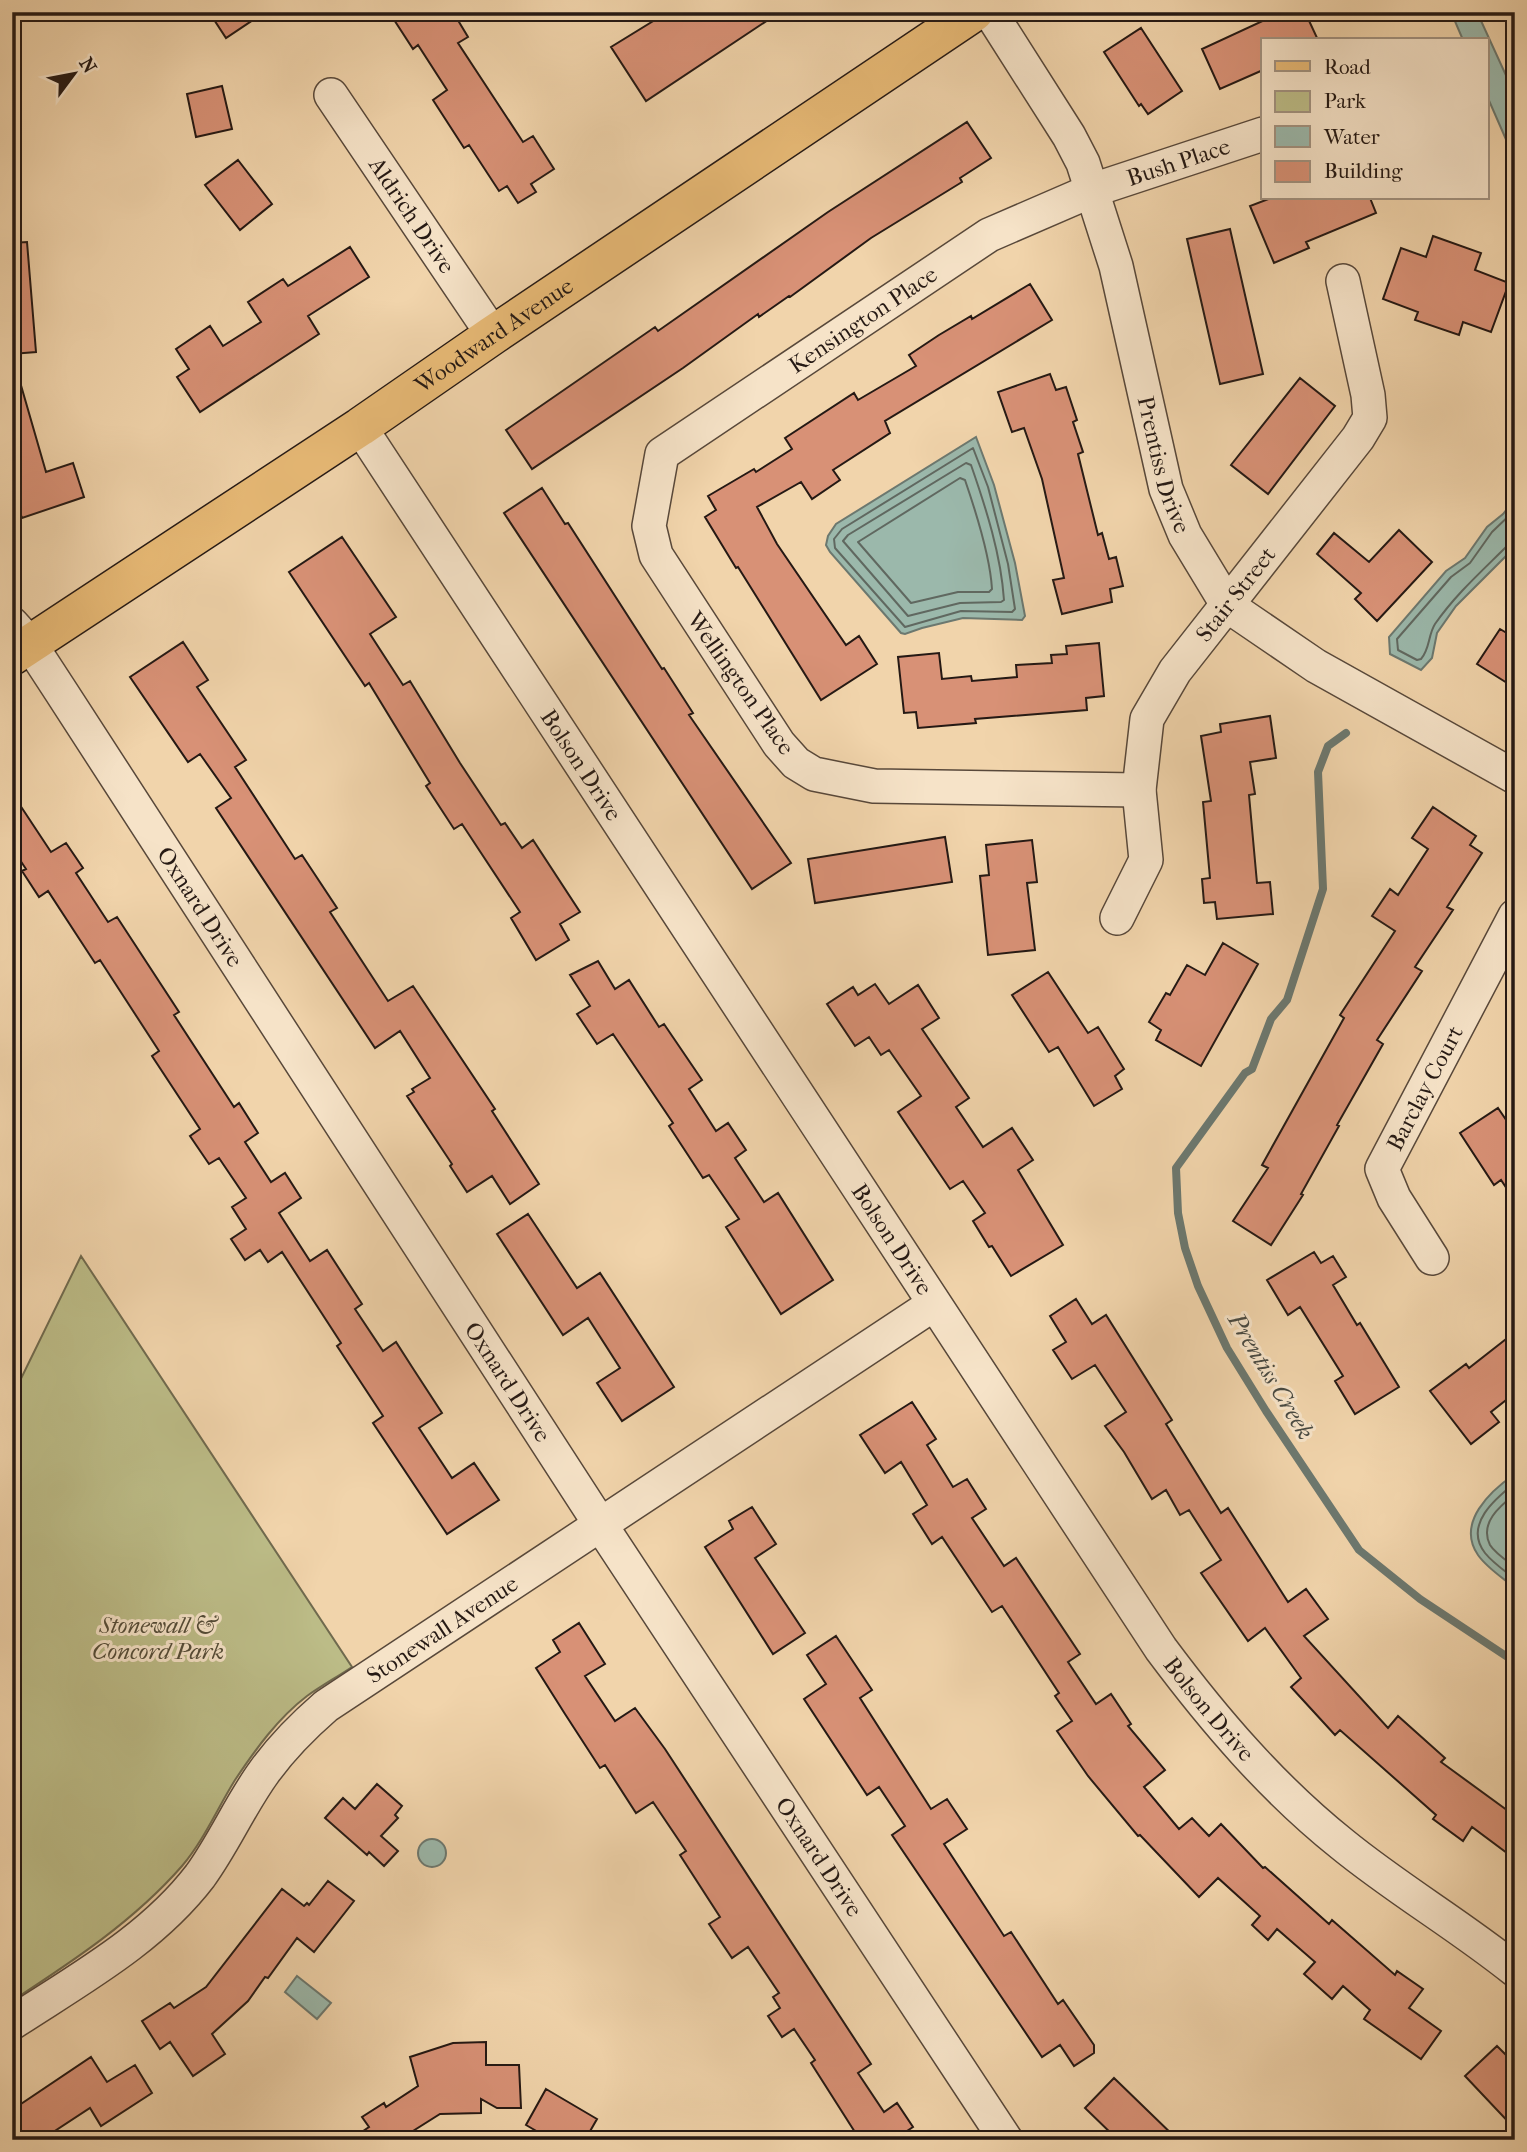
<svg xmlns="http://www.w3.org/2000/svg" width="1527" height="2152" viewBox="0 0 1527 2152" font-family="'IM FELL French Canon',serif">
	<rect width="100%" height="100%" fill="#f1d4ab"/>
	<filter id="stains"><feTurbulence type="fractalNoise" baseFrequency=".00286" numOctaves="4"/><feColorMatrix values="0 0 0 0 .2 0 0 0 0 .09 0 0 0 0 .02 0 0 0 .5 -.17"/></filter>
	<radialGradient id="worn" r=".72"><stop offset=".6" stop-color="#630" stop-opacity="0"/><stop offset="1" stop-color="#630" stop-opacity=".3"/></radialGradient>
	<!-- green -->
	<path fill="#bcbc87" stroke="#706a4e" stroke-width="2" d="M 81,1256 L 352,1667 C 337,1677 321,1686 307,1696 C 278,1718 255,1750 235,1780 C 217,1809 204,1840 182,1866 C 134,1921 73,1961 12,2001 L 12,1397 Z"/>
	<!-- water -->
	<path fill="#9bb8ab" stroke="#6c786f" stroke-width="2" d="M 1451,12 L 1477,12 L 1515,95 L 1515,160 L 1487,96 L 1487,40 L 1463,40 Z
		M 976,437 L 994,485 L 1015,563 L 1025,616 L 1022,620 L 963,618 L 922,628 L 905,634 L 901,633 L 830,552 L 826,545 L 828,536 L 836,524 Z
		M 1515,499 L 1515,547 L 1456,606 L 1437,633 L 1432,658 L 1421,670 L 1390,654 L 1389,637 L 1446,571 L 1465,558 L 1487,527 L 1503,514 Z
		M 1515,1474 L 1515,1588 C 1503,1578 1487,1568 1478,1555 C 1456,1523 1490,1491 1515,1474 Z
		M418 1853a14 14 0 1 1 28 0a14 14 0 1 1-28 0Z
		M 297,1976 L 331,2003 L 317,2019 L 285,1992 Z"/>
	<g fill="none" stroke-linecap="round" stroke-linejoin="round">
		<!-- shore -->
		<path stroke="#606860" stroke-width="2" d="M 973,448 L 988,487 L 1008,564 L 1015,609 L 1012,612 L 961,611 L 905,627 L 835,548 L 834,539 L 842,529 Z
			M 966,463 L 971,465 C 986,508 1001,555 1004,600 L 1001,602 L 960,603 L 908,616 L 843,541 L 848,535 Z
			M 960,478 L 965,480 C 976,512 990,555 992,589 L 989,592 L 958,592 L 911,603 L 858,542 Z
			M 1515,510 L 1492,532 L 1470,563 L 1451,577 L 1397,639 L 1398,650 L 1417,660 L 1421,659 C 1430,649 1428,635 1435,624 C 1456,594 1482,571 1507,546 L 1515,543
			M 1515,1483 C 1496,1498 1463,1525 1485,1553 C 1493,1563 1505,1571 1515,1579
			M 1515,1494 C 1500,1506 1479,1523 1490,1545 C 1495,1553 1507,1561 1515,1567"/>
		<!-- stream -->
		<path stroke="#6c786f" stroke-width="8" d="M 1346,733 L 1328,746 L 1318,772 L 1323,889 L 1287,1000 L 1271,1019 L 1252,1069 L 1245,1073 L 1176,1168 L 1178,1213 L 1185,1248 L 1198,1286 L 1227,1348 L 1266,1411 L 1359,1550 L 1420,1599 L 1515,1662"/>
	</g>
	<!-- building -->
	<path fill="#d89176" stroke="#251914" stroke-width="2" d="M 209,12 L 265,12 L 226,38 Z
		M 389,12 L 453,12 L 468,37 L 458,43 L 523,142 L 533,136 L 554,169 L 531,184 L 536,192 L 518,203 L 507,186 L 499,191 L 469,145 L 464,148 L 433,100 L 447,90 L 418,45 L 413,49 Z
		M 668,12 L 780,12 L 646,101 L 611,47 Z
		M 1282,12 L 1305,12 L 1318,40 L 1263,40 L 1263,70 L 1220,89 L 1202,49 Z
		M 1141,28 L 1182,91 L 1148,114 L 1141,104 L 1139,106 L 1104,52 Z
		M 222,86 L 232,129 L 196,137 L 187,94 Z
		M 967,122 L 991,158 L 960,178 L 962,182 L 871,238 L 790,297 L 789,296 L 759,317 L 758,314 L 683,368 L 532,469 L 506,430 L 655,327 L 658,331 L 828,212 Z
		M 238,160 L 272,204 L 240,230 L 205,185 Z
		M 1271,198 L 1370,198 L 1376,213 L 1306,242 L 1309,248 L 1274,263 L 1250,206 Z
		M 1230,229 L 1263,374 L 1220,384 L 1187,239 Z
		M 1433,236 L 1481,253 L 1475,270 L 1509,283 L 1491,332 L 1463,322 L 1459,335 L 1415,320 L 1418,312 L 1383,299 L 1401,248 L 1426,257 Z
		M 27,242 L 36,352 L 12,354 L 12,243 Z
		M 350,247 L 369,277 L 308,316 L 319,334 L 200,412 L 177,377 L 189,369 L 176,349 L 210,326 L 223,346 L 261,322 L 248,302 L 283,279 L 288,286 Z
		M 1030,284 L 1052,320 L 885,421 L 890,433 L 833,470 L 840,480 L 812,499 L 801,482 L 757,507 L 777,544 L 846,645 L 859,636 L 877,664 L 821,700 L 738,567 L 736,568 L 705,517 L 716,510 L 708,496 L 754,469 L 756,472 L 792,449 L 785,438 L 854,393 L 858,400 L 916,366 L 909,355 L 939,335 L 971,316 L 972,319 Z
		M 1050,374 L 1056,390 L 1066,387 L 1077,420 L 1073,422 L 1083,452 L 1078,454 L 1098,535 L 1102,533 L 1109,559 L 1116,557 L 1123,586 L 1110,589 L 1112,602 L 1062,614 L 1053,580 L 1064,578 L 1042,479 L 1024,428 L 1012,432 L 998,392 Z
		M 12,375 L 18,375 L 46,472 L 73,463 L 84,497 L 22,518 L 12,490 Z
		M 1300,378 L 1335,406 L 1268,494 L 1231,465 Z
		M 542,488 L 565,524 L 568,523 L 662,669 L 664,668 L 693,713 L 689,715 L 791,863 L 752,889 L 504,513 Z
		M 1399,530 L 1432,562 L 1377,621 L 1355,599 L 1361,593 L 1317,554 L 1334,533 L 1369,562 Z
		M 342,537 L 396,617 L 370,634 L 403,685 L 410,681 L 460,763 L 501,825 L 505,823 L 522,848 L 533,840 L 580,912 L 560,924 L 569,940 L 536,960 L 511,918 L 520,912 L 462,824 L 454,829 L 426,786 L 430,783 L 369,683 L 365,686 L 289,572 Z
		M 1500,629 L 1515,638 L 1515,688 L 1477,664 Z
		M 183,642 L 208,680 L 197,687 L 246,760 L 235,767 L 295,859 L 302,855 L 337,908 L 330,912 L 388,1001 L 413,986 L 495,1109 L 492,1111 L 539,1184 L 510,1204 L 492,1176 L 467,1192 L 450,1166 L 452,1164 L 407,1096 L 414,1092 L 412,1089 L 430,1078 L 400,1031 L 375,1048 L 216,808 L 231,798 L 200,754 L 188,762 L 130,677 Z
		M 1099,643 L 1104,696 L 1086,698 L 1087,710 L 975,719 L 976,723 L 918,728 L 916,712 L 904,713 L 898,657 L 939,653 L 942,679 L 971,676 L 972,681 L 1017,677 L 1016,665 L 1052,663 L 1051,655 L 1067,654 L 1066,646 Z
		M 1270,716 L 1276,758 L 1250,762 L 1255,794 L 1249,795 L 1257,883 L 1270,882 L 1273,914 L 1217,919 L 1215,902 L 1204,903 L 1202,879 L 1210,878 L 1203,802 L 1211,801 L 1201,736 L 1221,732 L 1220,724 Z
		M 12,793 L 51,852 L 66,843 L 83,868 L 76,873 L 108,922 L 117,917 L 179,1012 L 174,1015 L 234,1107 L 239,1103 L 258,1133 L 245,1142 L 271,1182 L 285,1173 L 301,1198 L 279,1213 L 310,1261 L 327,1250 L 362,1304 L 355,1309 L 383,1351 L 396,1342 L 414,1370 L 442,1413 L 419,1428 L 452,1478 L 474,1463 L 499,1500 L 447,1534 L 373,1423 L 383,1416 L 337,1346 L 341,1343 L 282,1252 L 268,1262 L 260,1250 L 245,1260 L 231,1239 L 246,1229 L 232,1207 L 246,1198 L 219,1158 L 209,1164 L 190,1136 L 200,1129 L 152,1056 L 159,1051 L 100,960 L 95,963 L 48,891 L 39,897 L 22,871 L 26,869 L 12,848 Z
		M 1433,807 L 1476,836 L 1470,845 L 1482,853 L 1447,907 L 1453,910 L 1415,967 L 1422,971 L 1377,1040 L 1383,1044 L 1337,1125 L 1339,1126 L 1301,1194 L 1303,1195 L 1271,1245 L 1233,1221 L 1268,1168 L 1262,1165 L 1344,1018 L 1340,1015 L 1395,931 L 1372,916 L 1390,889 L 1398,895 L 1428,849 L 1412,838 Z
		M 945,837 L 952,882 L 815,903 L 808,859 Z
		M 1032,840 L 1037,882 L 1027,883 L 1035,950 L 988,955 L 980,876 L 989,875 L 986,845 Z
		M 1223,943 L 1258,964 L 1201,1066 L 1156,1040 L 1161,1030 L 1149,1022 L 1166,993 L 1170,995 L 1187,965 L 1205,975 Z
		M 598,961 L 615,989 L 629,980 L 659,1027 L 664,1024 L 702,1080 L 689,1089 L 716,1131 L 728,1123 L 746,1150 L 735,1158 L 764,1202 L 778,1193 L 833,1280 L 781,1314 L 726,1227 L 739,1219 L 709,1175 L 703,1178 L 669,1126 L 673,1123 L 613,1034 L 597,1044 L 577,1014 L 590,1006 L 570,975 Z
		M 1048,972 L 1088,1033 L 1098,1027 L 1124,1069 L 1115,1076 L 1122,1089 L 1094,1106 L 1058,1047 L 1049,1052 L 1012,995 Z
		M 875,984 L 889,1004 L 918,985 L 939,1018 L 922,1029 L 969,1098 L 956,1107 L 983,1147 L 1012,1128 L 1033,1160 L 1018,1170 L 1063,1245 L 1011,1276 L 992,1246 L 989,1247 L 973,1221 L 985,1213 L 963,1181 L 950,1189 L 898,1112 L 921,1096 L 889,1050 L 881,1055 L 869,1037 L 855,1046 L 827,1004 L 853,987 L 858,995 Z
		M 1498,1108 L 1515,1133 L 1515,1201 L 1501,1180 L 1494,1185 L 1460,1133 Z
		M 528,1214 L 577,1288 L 600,1273 L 674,1387 L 622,1421 L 597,1383 L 620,1368 L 588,1318 L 563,1335 L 497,1234 Z
		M 1314,1252 L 1321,1263 L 1333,1256 L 1346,1277 L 1333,1285 L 1357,1325 L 1360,1323 L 1399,1387 L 1355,1414 L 1335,1381 L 1343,1376 L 1300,1307 L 1288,1315 L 1267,1280 Z
		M 1076,1299 L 1092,1324 L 1106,1315 L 1172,1420 L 1166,1424 L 1221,1513 L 1228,1508 L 1288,1602 L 1306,1589 L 1328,1619 L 1304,1636 L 1388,1728 L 1398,1716 L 1445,1758 L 1441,1762 L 1515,1816 L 1515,1859 L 1472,1827 L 1463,1841 L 1433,1819 L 1436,1815 L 1340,1730 L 1335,1735 L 1291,1687 L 1301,1678 L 1265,1628 L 1248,1641 L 1201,1573 L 1221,1560 L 1189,1510 L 1180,1515 L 1166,1490 L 1152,1499 L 1124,1452 L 1105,1426 L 1126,1412 L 1095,1365 L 1072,1379 L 1053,1350 L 1066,1342 L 1050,1316 Z
		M 1515,1332 L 1515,1393 L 1491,1412 L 1499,1422 L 1471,1444 L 1430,1391 L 1466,1364 L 1469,1368 Z
		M 912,1402 L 936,1439 L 927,1445 L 953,1487 L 967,1479 L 986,1509 L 972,1518 L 1004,1566 L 1016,1558 L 1080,1654 L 1068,1662 L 1096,1704 L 1111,1694 L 1131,1724 L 1128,1726 L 1165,1770 L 1144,1787 L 1179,1829 L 1192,1818 L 1209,1836 L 1221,1824 L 1263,1868 L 1265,1867 L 1329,1924 L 1332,1920 L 1395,1975 L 1397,1971 L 1423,1989 L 1409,2008 L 1441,2031 L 1421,2059 L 1364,2019 L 1370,2010 L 1343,1986 L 1332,1999 L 1304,1974 L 1315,1962 L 1277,1929 L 1268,1940 L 1252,1925 L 1260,1916 L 1218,1878 L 1199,1897 L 1140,1835 L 1138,1836 L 1088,1776 L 1057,1731 L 1072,1721 L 1055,1696 L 1059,1693 L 1002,1606 L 992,1612 L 942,1537 L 932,1544 L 913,1514 L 927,1505 L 901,1462 L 885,1473 L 860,1435 Z
		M 752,1507 L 776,1544 L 755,1558 L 805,1633 L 773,1654 L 705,1547 L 733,1529 L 729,1521 Z
		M 579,1623 L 605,1664 L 585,1676 L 615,1721 L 635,1708 L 665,1749 L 871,2064 L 858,2073 L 884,2112 L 897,2103 L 913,2127 L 907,2131 L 913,2140 L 860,2140 L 811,2063 L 815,2060 L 794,2029 L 782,2037 L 768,2016 L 780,2008 L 773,1997 L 779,1993 L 748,1947 L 732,1958 L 709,1924 L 720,1917 L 680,1855 L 686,1851 L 653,1802 L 636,1813 L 605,1765 L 600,1768 L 565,1714 L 536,1668 L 560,1652 L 553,1640 Z
		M 836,1636 L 872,1690 L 860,1698 L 931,1809 L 947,1799 L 967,1829 L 944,1844 L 1004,1936 L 1011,1932 L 1058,2004 L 1063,2000 L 1094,2045 L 1094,2053 L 1074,2066 L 1060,2045 L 1042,2057 L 892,1835 L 905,1826 L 879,1787 L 867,1795 L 804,1699 L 826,1684 L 807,1655 Z
		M 377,1784 L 402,1806 L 395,1815 L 398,1818 L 381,1836 L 398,1851 L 384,1866 L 369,1852 L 367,1855 L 325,1818 L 343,1798 L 355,1809 Z
		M 328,1881 L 354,1901 L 314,1952 L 297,1938 L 268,1978 L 265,1977 L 248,2001 L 212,2034 L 225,2054 L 193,2076 L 170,2042 L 160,2049 L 142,2021 L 170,2003 L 174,2008 L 206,1987 L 282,1889 L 304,1906 L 307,1903 L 309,1905 Z
		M 486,2042 L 486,2065 L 519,2065 L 521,2108 L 497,2108 L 481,2099 L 481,2113 L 440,2114 L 413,2131 L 419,2140 L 350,2140 L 369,2127 L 362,2117 L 384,2103 L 386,2107 L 418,2086 L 410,2057 L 453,2043 Z
		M 1497,2046 L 1515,2064 L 1515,2129 L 1465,2076 Z
		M 91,2057 L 107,2082 L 135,2065 L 152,2093 L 101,2126 L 90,2108 L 41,2140 L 12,2140 L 12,2110 Z
		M 1114,2078 L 1178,2140 L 1118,2140 L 1085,2108 Z
		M 546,2089 L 597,2119 L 585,2140 L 552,2140 L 526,2125 Z"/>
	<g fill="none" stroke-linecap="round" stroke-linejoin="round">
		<defs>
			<g id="minor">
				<path id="s1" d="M 990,12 L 1069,136 L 1083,163 L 1116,266 L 1166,489 L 1185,535 L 1228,606 L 1316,666 L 1515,777"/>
				<path id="s2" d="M 331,95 L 493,335"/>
				<path id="s3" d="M 360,427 L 1161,1649 C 1214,1720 1272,1788 1342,1844 C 1397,1889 1459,1925 1515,1970"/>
				<path id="s4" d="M 12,624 L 30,644 L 60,690 L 600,1524 L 1006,2140"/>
				<path id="s5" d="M 1139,790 L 874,786 L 814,774 L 796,763 L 779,744 L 656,555 L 649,526 L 662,454 L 989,235 L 1093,190 L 1263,134"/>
				<path id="s6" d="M 1117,918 L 1146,860 L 1139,790 L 1147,719 L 1175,671 L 1358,438 L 1370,418 L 1368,395 L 1343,281"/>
				<path id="s7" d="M 1432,1258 L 1394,1198 L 1382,1169 L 1515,916"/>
				<path id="s8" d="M 12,2023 C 79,1979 151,1940 200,1876 C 224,1843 240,1805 264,1772 C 282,1747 303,1726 326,1706 L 934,1304"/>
			</g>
			<g id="major">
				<path id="s9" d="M 12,656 L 360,427 L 493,335 L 974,12"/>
			</g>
		</defs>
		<!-- minor casing -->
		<use href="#minor" stroke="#58483a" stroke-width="36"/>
		<!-- major casing -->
		<use href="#major" stroke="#251914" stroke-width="41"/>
		<!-- minor -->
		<use href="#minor" stroke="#f6e3c8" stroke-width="33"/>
		<!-- major -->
		<use href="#major" stroke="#e8ba76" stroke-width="38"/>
	</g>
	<g text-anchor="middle" stroke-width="6" stroke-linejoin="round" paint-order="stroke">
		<!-- street labels -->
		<g font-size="23" fill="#251914" stroke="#f6e3c8">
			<text dy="8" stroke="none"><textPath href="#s5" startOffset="1298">Bush Place</textPath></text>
			<text dy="8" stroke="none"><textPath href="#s2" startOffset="145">Aldrich Drive</textPath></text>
			<text dy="8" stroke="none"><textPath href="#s5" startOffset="943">Kensington Place</textPath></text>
			<text dy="8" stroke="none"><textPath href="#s9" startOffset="579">Woodward Avenue</textPath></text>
			<text dy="8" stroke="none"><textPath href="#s1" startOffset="490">Prentiss Drive</textPath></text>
			<text dy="8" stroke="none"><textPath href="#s6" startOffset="360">Stair Street</textPath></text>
			<text transform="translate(741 683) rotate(55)" y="8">Wellington Place</text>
			<text dy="8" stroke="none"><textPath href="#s3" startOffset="404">Bolson Drive</textPath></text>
			<text dy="8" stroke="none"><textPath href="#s4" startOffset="340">Oxnard Drive</textPath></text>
			<text dy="8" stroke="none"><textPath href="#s7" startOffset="194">Barclay Court</textPath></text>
			<text dy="8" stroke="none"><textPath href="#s3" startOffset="971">Bolson Drive</textPath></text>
			<text dy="8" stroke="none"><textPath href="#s4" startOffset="906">Oxnard Drive</textPath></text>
			<text dy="8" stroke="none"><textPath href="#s8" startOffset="592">Stonewall Avenue</textPath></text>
			<text dy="8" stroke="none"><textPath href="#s3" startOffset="1538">Bolson Drive</textPath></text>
			<text dy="8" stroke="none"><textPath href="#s4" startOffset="1474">Oxnard Drive</textPath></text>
		</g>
		<!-- park labels -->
		<g font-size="23" font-style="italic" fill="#524a36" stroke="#f6e3c8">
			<text x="158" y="1633">Stonewall &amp;<tspan x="158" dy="26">Concord Park</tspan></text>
		</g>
		<!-- water labels -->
		<g font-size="24" font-style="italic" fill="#484941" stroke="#f6e3c8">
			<text transform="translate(1271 1376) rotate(59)" y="8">Prentiss Creek</text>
		</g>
	</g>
	<!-- margin -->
	<rect width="1527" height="2152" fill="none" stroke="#f1d4ab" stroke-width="42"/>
	<rect x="14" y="14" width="1499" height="2124" fill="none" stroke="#251914" stroke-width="3.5"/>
	<rect x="21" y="21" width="1485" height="2110" fill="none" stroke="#251914" stroke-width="2"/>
	<!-- legend -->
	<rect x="1261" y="38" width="228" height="161" fill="#f6e3c8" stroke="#a29280" stroke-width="2"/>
	<rect x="1275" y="61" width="35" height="10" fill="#e8ba76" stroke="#a29280" stroke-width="2"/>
	<text x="1324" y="74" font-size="21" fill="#251914">Road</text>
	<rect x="1275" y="91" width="35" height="21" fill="#bcbc87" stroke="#a29280" stroke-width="2"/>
	<text x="1324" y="108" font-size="21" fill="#251914">Park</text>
	<rect x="1275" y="126" width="35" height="21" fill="#9bb8ab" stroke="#a29280" stroke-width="2"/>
	<text x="1324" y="144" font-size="21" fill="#251914">Water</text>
	<rect x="1275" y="161" width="35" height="21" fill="#d89176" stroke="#a29280" stroke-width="2"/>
	<text x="1324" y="178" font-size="21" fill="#251914">Building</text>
	<!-- north arrow -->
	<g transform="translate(74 74) rotate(58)" stroke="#f6e3c8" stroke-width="5" paint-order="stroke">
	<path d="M0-5L12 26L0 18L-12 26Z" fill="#251914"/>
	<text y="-10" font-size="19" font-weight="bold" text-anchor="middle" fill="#251914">N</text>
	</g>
	<rect width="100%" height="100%" filter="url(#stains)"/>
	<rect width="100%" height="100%" fill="url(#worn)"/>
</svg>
